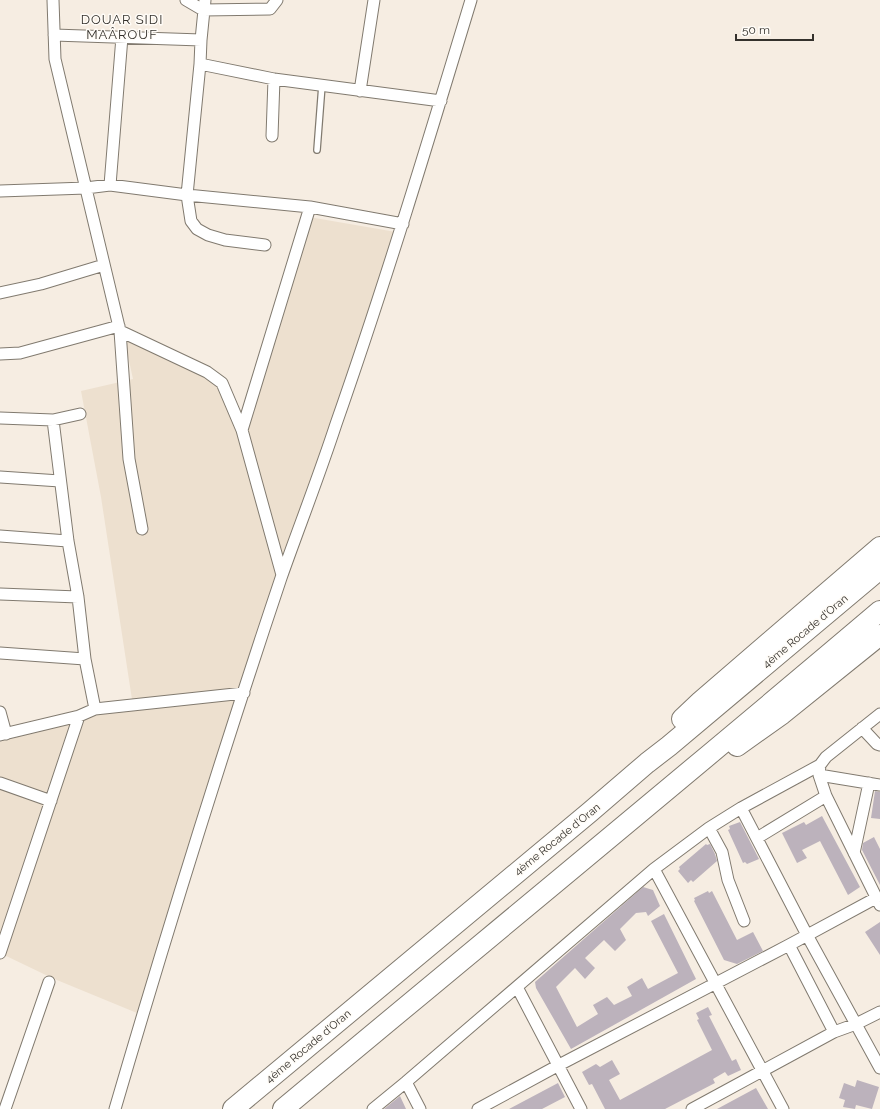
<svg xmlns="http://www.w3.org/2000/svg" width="880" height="1109" viewBox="0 0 880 1109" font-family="Raleway,sans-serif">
	<rect width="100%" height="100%" fill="#f6ede2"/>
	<!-- built -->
	<path fill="#ede0cf" d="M 309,217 L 396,232 L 137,1013 L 52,978 L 0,953 L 0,733 L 133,706 L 101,497 L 81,391 L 133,379 L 124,338 L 216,382 L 246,426 Z"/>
	<!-- building -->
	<path fill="#bcb2bc" d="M 875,791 L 880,792 L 880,819 L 871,818 Z
		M 822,816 L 860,887 L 848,895 L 820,841 L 802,850 L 807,858 L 797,863 L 782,833 L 804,822 L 806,825 Z
		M 740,822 L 759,859 L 747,864 L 745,862 L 743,863 L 728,830 L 730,829 L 729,826 Z
		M 874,837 L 880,849 L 880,885 L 862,850 L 863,843 Z
		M 706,844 L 707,845 L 710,844 L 715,854 L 717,861 L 693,882 L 691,880 L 688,883 L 678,871 L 680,869 L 679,867 Z
		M 643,887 L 653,890 L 660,906 L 648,916 L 646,912 L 636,913 L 620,929 L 626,940 L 615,951 L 604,940 L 585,958 L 595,968 L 585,979 L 575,968 L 556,987 L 577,1027 L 598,1014 L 593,1005 L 607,997 L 614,1005 L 632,996 L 627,987 L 642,978 L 648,989 L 678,973 L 651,921 L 664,914 L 696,979 L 571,1049 L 536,988 L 535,982 Z
		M 708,891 L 709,893 L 712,891 L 737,940 L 753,932 L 763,951 L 737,964 L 724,960 L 694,901 L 695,900 L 694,898 Z
		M 880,922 L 880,955 L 865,932 Z
		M 708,1007 L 712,1015 L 709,1016 L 732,1061 L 736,1059 L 741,1070 L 728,1076 L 725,1072 L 713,1079 L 715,1083 L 665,1109 L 605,1109 L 592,1084 L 589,1085 L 582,1072 L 596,1064 L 600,1067 L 612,1060 L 620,1074 L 609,1080 L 620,1100 L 712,1050 L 697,1020 L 699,1019 L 696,1013 Z
		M 857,1080 L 879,1087 L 872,1109 L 856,1105 L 855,1109 L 843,1107 L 845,1100 L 839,1098 L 844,1083 L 855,1087 Z
		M 558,1083 L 565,1097 L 542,1109 L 509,1109 Z
		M 756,1088 L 768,1109 L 717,1109 Z
		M 400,1096 L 406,1109 L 384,1109 Z"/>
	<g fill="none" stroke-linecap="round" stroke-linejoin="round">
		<defs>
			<path id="lane" d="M 317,150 L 322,85"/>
			<path id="street" d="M 53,0 L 55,59 L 120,331 L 207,372 L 222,383 L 242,430 L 282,575
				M 186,0 L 203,10 L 270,9 L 277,0
				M 54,35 L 201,40 L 205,0
				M 201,40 L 200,64 L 187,195 L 191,221 L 197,229 L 208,235 L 225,240 L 265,245
				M 200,64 L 274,79 L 441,101
				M 360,91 L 374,0
				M 272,136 L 274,79
				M 110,185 L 122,37
				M 0,191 L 86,188 L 110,185 L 187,195 L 310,207 L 403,224
				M 0,293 L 41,284 L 104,265
				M 120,331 L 129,459 L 142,529
				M 0,354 L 20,353 L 119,326
				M 0,418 L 53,420 L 80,414
				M 53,420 L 68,541 L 78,597 L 85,659 L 95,709
				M 242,430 L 310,207
				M 0,477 L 60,481
				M 0,536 L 68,541
				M 0,594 L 78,597
				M 0,653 L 85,659
				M 0,712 L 6,734
				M 880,714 L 826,757 L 820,765 L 819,775 L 826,796 L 880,905
				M 862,728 L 877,744 L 880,745
				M 0,735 L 79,716 L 95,709 L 244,693
				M 819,775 L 880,785
				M 0,783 L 51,801
				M 741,808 L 807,935 L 880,1068
				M 709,828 L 722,852 L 728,880 L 744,921
				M 757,838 L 826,796
				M 854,853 L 869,783
				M 654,869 L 783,1109
				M 789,945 L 834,1032
				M 0,953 L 79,716
				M 517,987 L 581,1109
				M 406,1082 L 420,1109
				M 5,1109 L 49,982
				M 115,1109 C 167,931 222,754 281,578 C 299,527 319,476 336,424 C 385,284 428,142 471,0
				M 373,1109 L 406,1082 L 654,869 L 709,828 L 741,808 L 820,765
				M 478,1109 L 559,1065 L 789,945 L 876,898
				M 692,1109 L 834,1032 L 856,1024 L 880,1012"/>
			<path id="highway" d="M 682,719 L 701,701 L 880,547
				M 737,746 L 782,714 L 880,635
				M 233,1109 L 590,812 L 647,763 L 669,746 L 880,569
				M 283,1109 C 482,943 682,779 880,611"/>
		</defs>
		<!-- lane casing -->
		<use href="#lane" stroke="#817a6f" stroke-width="8"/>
		<!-- street casing -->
		<use href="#street" stroke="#817a6f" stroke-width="13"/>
		<!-- highway casing -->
		<use href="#highway" stroke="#817a6f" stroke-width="22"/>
		<!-- lane -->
		<use href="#lane" stroke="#fff" stroke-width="5.5"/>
		<!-- street -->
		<use href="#street" stroke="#fff" stroke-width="11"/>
		<!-- highway -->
		<use href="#highway" stroke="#fff" stroke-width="20"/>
	</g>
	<g text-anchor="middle" stroke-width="3" stroke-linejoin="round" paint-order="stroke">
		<!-- street labels -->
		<g font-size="11" fill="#34312c" stroke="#fffcf7">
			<text transform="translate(805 631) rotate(-40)" y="4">4ème Rocade d'Oran</text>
			<text transform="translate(557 839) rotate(-39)" y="4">4ème Rocade d'Oran</text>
			<text transform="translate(308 1046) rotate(-40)" y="4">4ème Rocade d'Oran</text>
		</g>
		<!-- quarter labels -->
		<g font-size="13" letter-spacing="1" fill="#34312c" stroke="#fffcf7">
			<text x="122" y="24">DOUAR SIDI<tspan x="122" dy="15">MAÂROUF</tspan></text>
		</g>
	</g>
	<!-- scale -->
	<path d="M736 34v6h77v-6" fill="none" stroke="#34312c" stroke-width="2"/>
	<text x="742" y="34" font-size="12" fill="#34312c" stroke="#fffcf7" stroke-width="3" paint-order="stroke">50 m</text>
</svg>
